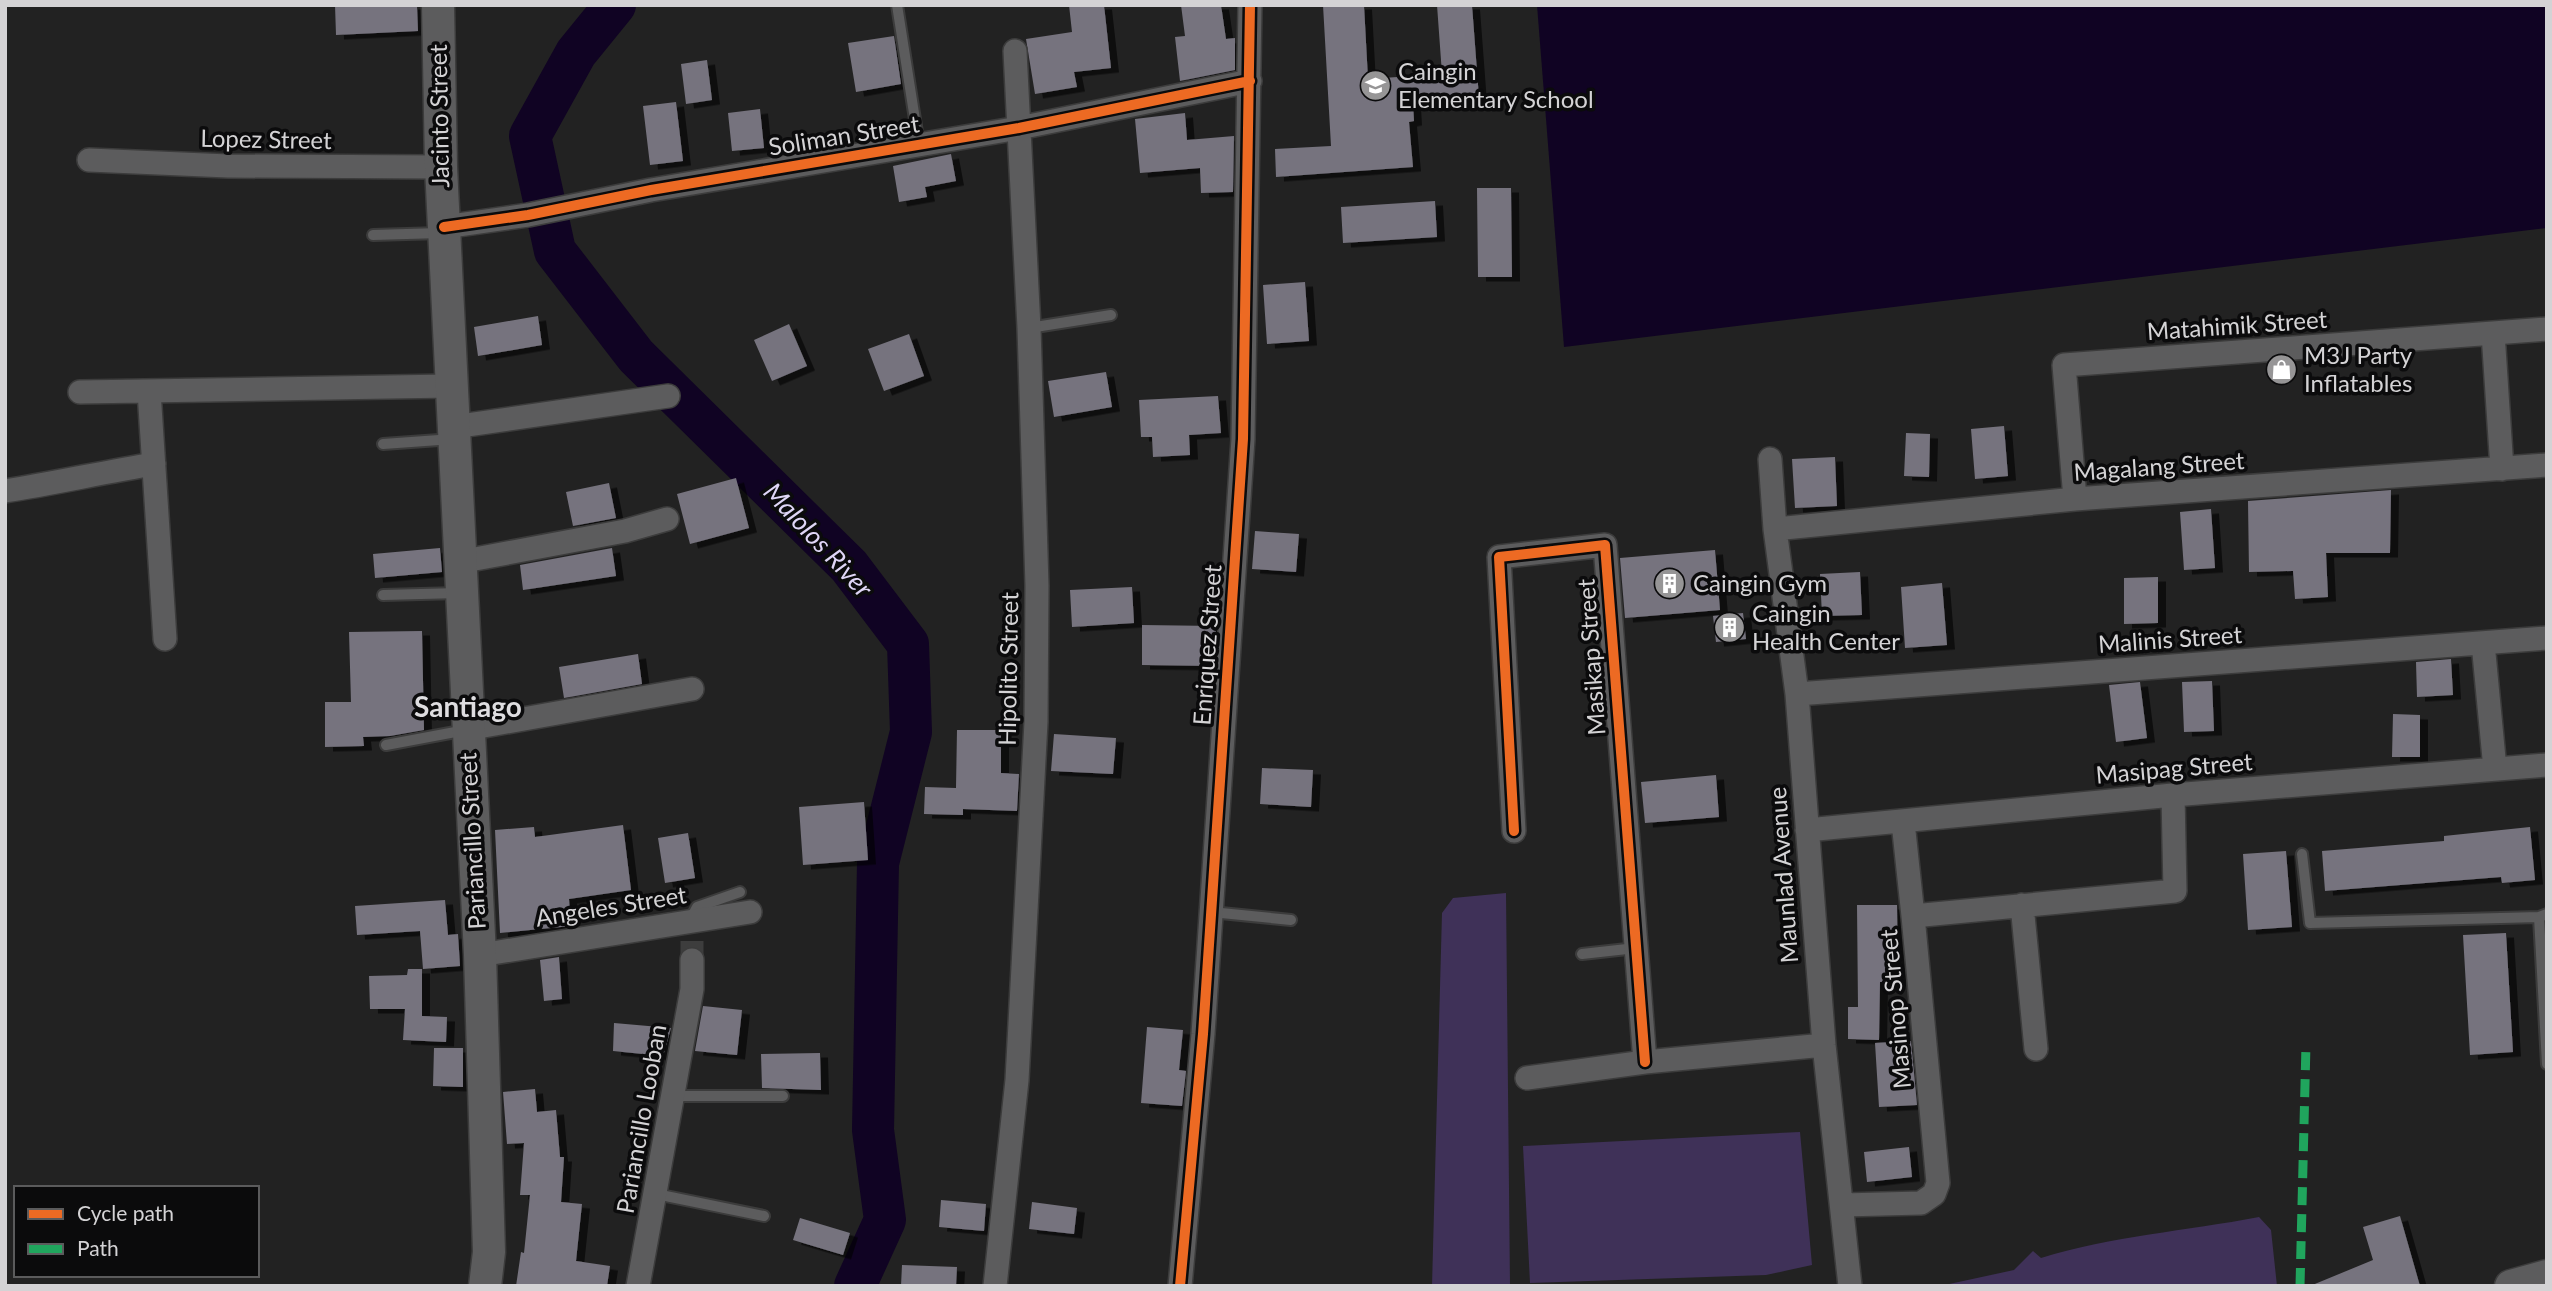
<svg xmlns="http://www.w3.org/2000/svg" width="2552" height="1291" viewBox="0 0 2552 1291" font-family="Lato,sans-serif">
	<defs>
		<filter id="shadow"><feDropShadow dx="8" dy="4.5" stdDeviation="0" flood-color="#0009"/></filter>
	</defs>
	<rect width="100%" height="100%" fill="#222"/>
	<!-- green -->
	<path fill="#3f3158" d="M 1506,893 L 1510,1286 L 1432,1286 L 1442,913 L 1453,898 Z
		M 1800,1132 L 1812,1265 L 1766,1275 L 1530,1283 L 1523,1146 Z
		M 2259,1217 L 2271,1230 L 2277,1286 L 1940,1286 L 2014,1270 L 2033,1251 L 2041,1258 C 2112,1236 2186,1231 2259,1217 Z"/>
	<!-- water -->
	<path fill="#100323" d="M 1537,5 L 2547,5 L 2547,228 L 1564,347 Z"/>
	<g fill="none" stroke-linecap="round" stroke-linejoin="round">
		<!-- river -->
		<path stroke="#100323" stroke-width="42" d="M 615,5 L 576,53 L 530,136 L 555,251 L 636,356 L 849,566 L 908,644 L 911,732 L 878,863 L 873,1130 L 885,1220 L 855,1286"/>
	</g>
	<!-- building -->
	<path fill="#76737e" filter="url(#shadow)" d="M 335,5 L 417,5 L 418,31 L 336,35 Z
		M 1069,5 L 1104,5 L 1111,68 L 1074,72 L 1077,87 L 1035,94 L 1026,39 L 1072,32 Z
		M 1181,5 L 1221,5 L 1226,39 L 1235,38 L 1235,70 L 1180,81 L 1175,37 L 1185,36 Z
		M 1323,5 L 1364,5 L 1368,79 L 1442,74 L 1437,5 L 1472,5 L 1479,98 L 1413,103 L 1414,121 L 1409,122 L 1413,167 L 1276,177 L 1275,149 L 1331,146 Z
		M 894,36 L 901,84 L 856,92 L 848,43 Z
		M 707,60 L 712,100 L 686,104 L 681,64 Z
		M 676,102 L 683,161 L 650,165 L 643,106 Z
		M 760,109 L 764,148 L 732,151 L 728,113 Z
		M 1185,113 L 1187,140 L 1234,136 L 1233,192 L 1201,193 L 1200,168 L 1140,173 L 1135,119 Z
		M 951,154 L 956,181 L 925,187 L 927,197 L 899,202 L 893,166 Z
		M 1477,188 L 1511,188 L 1512,277 L 1478,277 Z
		M 1435,201 L 1437,237 L 1343,243 L 1341,207 Z
		M 1305,282 L 1309,341 L 1267,344 L 1263,285 Z
		M 538,316 L 542,345 L 478,356 L 474,327 Z
		M 789,324 L 807,366 L 772,381 L 754,340 Z
		M 909,334 L 924,376 L 884,391 L 868,349 Z
		M 1106,372 L 1112,407 L 1054,417 L 1048,381 Z
		M 1218,396 L 1221,433 L 1189,435 L 1190,455 L 1153,457 L 1152,437 L 1141,437 L 1139,400 Z
		M 2004,426 L 2008,476 L 1975,479 L 1971,429 Z
		M 1906,433 L 1930,434 L 1929,477 L 1904,476 Z
		M 1835,457 L 1837,506 L 1795,508 L 1792,459 Z
		M 736,478 L 749,528 L 690,544 L 677,494 Z
		M 609,483 L 616,518 L 573,526 L 566,492 Z
		M 2391,490 L 2390,553 L 2326,553 L 2328,597 L 2295,599 L 2293,571 L 2249,572 L 2248,501 Z
		M 2211,509 L 2215,568 L 2184,570 L 2180,512 Z
		M 1255,531 L 1299,534 L 1296,572 L 1252,569 Z
		M 440,548 L 442,572 L 375,578 L 373,554 Z
		M 612,548 L 616,576 L 523,590 L 520,565 Z
		M 1715,550 L 1720,610 L 1625,618 L 1620,558 Z
		M 1860,572 L 1862,615 L 1822,616 L 1820,574 Z
		M 2158,577 L 2158,623 L 2124,624 L 2124,578 Z
		M 1942,583 L 1947,645 L 1905,648 L 1901,587 Z
		M 1132,587 L 1134,623 L 1072,627 L 1070,590 Z
		M 1743,613 L 1746,639 L 1716,642 L 1713,616 Z
		M 1142,625 L 1216,626 L 1214,666 L 1142,665 Z
		M 422,631 L 424,730 L 390,736 L 363,737 L 364,746 L 325,747 L 325,702 L 351,702 L 349,632 Z
		M 638,654 L 642,684 L 564,698 L 559,667 Z
		M 2451,659 L 2453,695 L 2417,697 L 2416,662 Z
		M 2212,681 L 2214,731 L 2184,732 L 2182,682 Z
		M 2140,682 L 2147,738 L 2116,742 L 2109,685 Z
		M 2393,714 L 2420,715 L 2420,757 L 2392,757 Z
		M 957,730 L 1001,730 L 1001,773 L 1019,774 L 1017,811 L 963,809 L 963,815 L 924,814 L 925,787 L 956,788 Z
		M 1054,734 L 1116,738 L 1113,774 L 1051,771 Z
		M 1262,768 L 1313,770 L 1311,807 L 1260,804 Z
		M 1716,775 L 1719,817 L 1645,823 L 1641,782 Z
		M 864,802 L 868,860 L 803,865 L 799,807 Z
		M 623,825 L 631,890 L 569,899 L 571,926 L 500,933 L 495,830 L 534,827 L 535,837 Z
		M 2530,827 L 2535,880 L 2502,883 L 2501,877 L 2325,891 L 2322,851 L 2444,841 L 2444,836 Z
		M 688,833 L 695,878 L 665,883 L 658,838 Z
		M 2286,851 L 2292,927 L 2248,930 L 2243,854 Z
		M 445,900 L 448,935 L 458,934 L 460,966 L 423,969 L 420,931 L 357,935 L 355,906 Z
		M 1857,905 L 1897,905 L 1898,982 L 1880,982 L 1879,1040 L 1848,1039 L 1848,1007 L 1858,1007 Z
		M 2506,933 L 2513,1052 L 2470,1055 L 2463,935 Z
		M 559,957 L 562,999 L 544,1001 L 540,960 Z
		M 408,969 L 422,969 L 422,1016 L 447,1017 L 446,1042 L 403,1040 L 405,1009 L 370,1009 L 369,976 L 407,975 Z
		M 703,1006 L 742,1010 L 737,1055 L 695,1051 Z
		M 614,1023 L 671,1028 L 663,1056 L 613,1051 Z
		M 1147,1027 L 1183,1030 L 1179,1070 L 1186,1071 L 1182,1106 L 1141,1103 Z
		M 1911,1041 L 1917,1105 L 1879,1107 L 1875,1043 Z
		M 434,1048 L 463,1048 L 463,1087 L 433,1086 Z
		M 820,1053 L 821,1090 L 762,1088 L 761,1054 Z
		M 535,1089 L 537,1112 L 556,1110 L 560,1157 L 564,1157 L 561,1202 L 582,1204 L 576,1261 L 610,1266 L 607,1286 L 516,1286 L 521,1252 L 524,1253 L 530,1195 L 520,1195 L 524,1143 L 507,1144 L 503,1092 Z
		M 1909,1147 L 1912,1177 L 1867,1182 L 1864,1152 Z
		M 941,1200 L 986,1204 L 984,1231 L 939,1227 Z
		M 1032,1202 L 1077,1208 L 1074,1234 L 1029,1229 Z
		M 2400,1216 L 2420,1286 L 2310,1286 L 2373,1260 L 2363,1227 Z
		M 800,1218 L 850,1233 L 843,1255 L 793,1240 Z
		M 902,1265 L 957,1267 L 956,1286 L 901,1286 Z"/>
	<g fill="none" stroke-linecap="round" stroke-linejoin="round">
		<!-- street-tunnel -->
		<path stroke="#3d3d3d" stroke-width="23" stroke-dasharray="23 11" stroke-linecap="butt" d="M 692,941 L 692,960"/>
		<defs>
			<path id="lane" d="M 897,5 L 919,145
				M 373,235 L 440,233
				M 1029,328 L 1111,315
				M 383,444 L 453,439
				M 383,595 L 459,593
				M 386,745 L 466,730
				M 2302,854 L 2310,923 L 2539,917
				M 1211,912 L 1291,920
				M 2547,914 L 2539,917 L 2547,1064
				M 690,920 L 697,907 L 740,892
				M 1582,954 L 1636,948
				M 672,1096 L 783,1096
				M 656,1194 L 764,1216"/>
			<path id="street" d="M 89,160 L 228,166 L 441,167
				M 444,227 L 528,215 L 651,190 L 1019,128 L 1250,81
				M 2493,333 L 2502,469
				M 149,391 L 165,639
				M 80,392 L 450,386
				M 453,427 L 668,396
				M 1770,459 L 1775,529 L 1797,694 L 1824,1045 L 1850,1286
				M 5,491 C 56,483 104,472 154,464
				M 2075,499 L 2064,365 L 2547,329
				M 1775,529 L 2075,499 L 2547,465
				M 459,562 L 625,531 L 667,519
				M 2483,643 L 2495,769
				M 1797,694 L 2547,638
				M 467,729 L 692,689
				M 1903,822 L 1913,916
				M 1807,830 L 2173,795 L 2547,765
				M 1514,831 L 1499,557 L 1605,545 L 1645,1062
				M 2022,905 L 2036,1049
				M 480,955 L 750,912
				M 1527,1078 L 1645,1062 L 1824,1045
				M 1843,1205 L 1921,1203 L 1934,1194 L 1938,1183 L 1913,916 L 2175,891 L 2173,795
				M 638,1286 L 692,989 L 692,960
				M 995,1286 L 1017,1080 L 1036,722 L 1037,586 L 1029,328 L 1015,51
				M 1180,1286 L 1203,1034 L 1243,439 L 1250,5"/>
			<path id="secondary" d="M 438,5 L 441,167 L 480,955 L 489,1252 L 485,1286
				M 2511,1286 L 2547,1276"/>
		</defs>
		<!-- lane casing -->
		<use href="#lane" stroke="#3c3c3c" stroke-width="14"/>
		<!-- street casing -->
		<use href="#street" stroke="#3c3c3c" stroke-width="26"/>
		<!-- secondary casing -->
		<use href="#secondary" stroke="#3c3c3c" stroke-width="35"/>
		<!-- lane -->
		<use href="#lane" stroke="#5c5c5d" stroke-width="10"/>
		<!-- street -->
		<use href="#street" stroke="#5c5c5d" stroke-width="23"/>
		<!-- secondary -->
		<use href="#secondary" stroke="#5c5c5d" stroke-width="32"/>
		<!-- quiet -->
		<path stroke="#20a55d" stroke-width="9" stroke-dasharray="18 9" stroke-linecap="butt" d="M 2300,1286 L 2306,1044"/>
		<defs>
			<path id="cycleway" d="M 444,227 L 528,215 L 651,190 L 1019,128 L 1250,81
				M 1514,831 L 1499,557 L 1605,545 L 1645,1062
				M 1180,1286 L 1203,1034 L 1243,439 L 1250,5"/>
		</defs>
		<!-- cycleway casing -->
		<use href="#cycleway" stroke="#0b0b0c" stroke-width="15"/>
		<!-- cycleway -->
		<use href="#cycleway" stroke="#ed6a23" stroke-width="10"/>
	</g>
	<!-- icons -->
	<defs>
		<symbol id="school-disc" viewBox="-11 -11 22 22"><circle r="9.5" fill="#969596" stroke="#0b0b0c"/><path d="M0-5L7-2L0 1L-7-2ZM-4 1L0 2.5L4 1V4Q0 6-4 4Z" fill="#fff"/></symbol>
		<symbol id="shop-disc" viewBox="-11 -11 22 22"><circle r="9.5" fill="#969596" stroke="#0b0b0c"/><path d="M-5-2.5h2.3a2.7 3.5 0 0 1 5.4 0H5L5.5 6h-11ZM-1.5-2.5h3a1.5 2.3 0 0 0-3 0Z" fill="#fff"/></symbol>
		<symbol id="building-disc" viewBox="-11 -11 22 22"><circle r="9.5" fill="#969596" stroke="#0b0b0c"/><path d="M-4-6H4V6H1V3H-1V6H-4ZM-2.5-4.3h1.7v1.8h-1.7ZM.8-4.3h1.7v1.8H.8ZM-2.5-1h1.7V.8h-1.7ZM.8-1h1.7V.8H.8Z" fill="#fff"/></symbol>
	</defs>
	<g fill-rule="evenodd">
		<use href="#school-disc" x="1358" y="68" width="35" height="35"/>
		<use href="#shop-disc" x="2264" y="352" width="35" height="35"/>
		<use href="#building-disc" x="1652" y="566" width="35" height="35"/>
		<use href="#building-disc" x="1712" y="610" width="35" height="35"/>
	</g>
	<g text-anchor="middle" stroke-width="7" stroke-linejoin="round" paint-order="stroke">
		<!-- poi labels -->
		<g font-size="24" fill="#d4d3d5" stroke="#0b0b0c" text-anchor="start">
			<text x="1398" y="80">Caingin<tspan x="1398" dy="28">Elementary School</tspan></text>
			<text x="2304" y="364">M3J Party<tspan x="2304" dy="28">Inflatables</tspan></text>
			<text x="1693" y="592">Caingin Gym</text>
			<text x="1752" y="622">Caingin<tspan x="1752" dy="28">Health Center</tspan></text>
		</g>
		<!-- street labels -->
		<g font-size="24" fill="#d4d3d5" stroke="#0b0b0c">
			<text transform="translate(440 116) rotate(-91)" y="8">Jacinto Street</text>
			<text transform="translate(844 136) rotate(-9)" y="8">Soliman Street</text>
			<text transform="translate(266 140) rotate(1)" y="8">Lopez Street</text>
			<text transform="translate(2237 326) rotate(-4)" y="8">Matahimik Street</text>
			<text transform="translate(2159 467) rotate(-4)" y="8">Magalang Street</text>
			<text transform="translate(2170 640) rotate(-4)" y="8">Malinis Street</text>
			<text transform="translate(1208 645) rotate(-86)" y="8">Enriquez Street</text>
			<text transform="translate(1592 657) rotate(-94)" y="8">Masikap Street</text>
			<text transform="translate(1009 669) rotate(-89)" y="8">Hipolito Street</text>
			<text transform="translate(2174 769) rotate(-5)" y="8">Masipag Street</text>
			<text transform="translate(473 841) rotate(-93)" y="8">Pariancillo Street</text>
			<text transform="translate(1784 875) rotate(-94)" y="8">Maunlad Avenue</text>
			<text transform="translate(611 907) rotate(-9)" y="8">Angeles Street</text>
			<text transform="translate(1896 1009) rotate(-95)" y="8">Masinop Street</text>
			<text transform="translate(642 1119) rotate(-80)" y="8">Pariancillo Looban</text>
		</g>
		<!-- water labels -->
		<g font-size="26" font-style="italic" fill="#dfd6f6" stroke="#0b0b0c">
			<text transform="translate(818 540) rotate(47)" y="9">Malolos River</text>
		</g>
		<!-- quarter labels -->
		<g font-size="28" font-weight="bold" fill="#dedde0" stroke="#0b0b0c">
			<text x="468" y="717">Santiago</text>
		</g>
	</g>
	<!-- border -->
	<rect width="2552" height="1291" fill="none" stroke="#d4d3d5" stroke-width="14"/>
	<!-- legend -->
	<rect x="14" y="1186" width="245" height="91" fill="#0b0b0c" stroke="#5b5b5c" stroke-width="2"/>
	<rect x="28" y="1209" width="35" height="10" fill="#ed6a23" stroke="#5b5b5c" stroke-width="2"/>
	<text x="77" y="1221" font-size="21" fill="#d4d3d5">Cycle path</text>
	<rect x="28" y="1244" width="35" height="10" fill="#20a55d" stroke="#5b5b5c" stroke-width="2"/>
	<text x="77" y="1256" font-size="21" fill="#d4d3d5">Path</text>
</svg>
